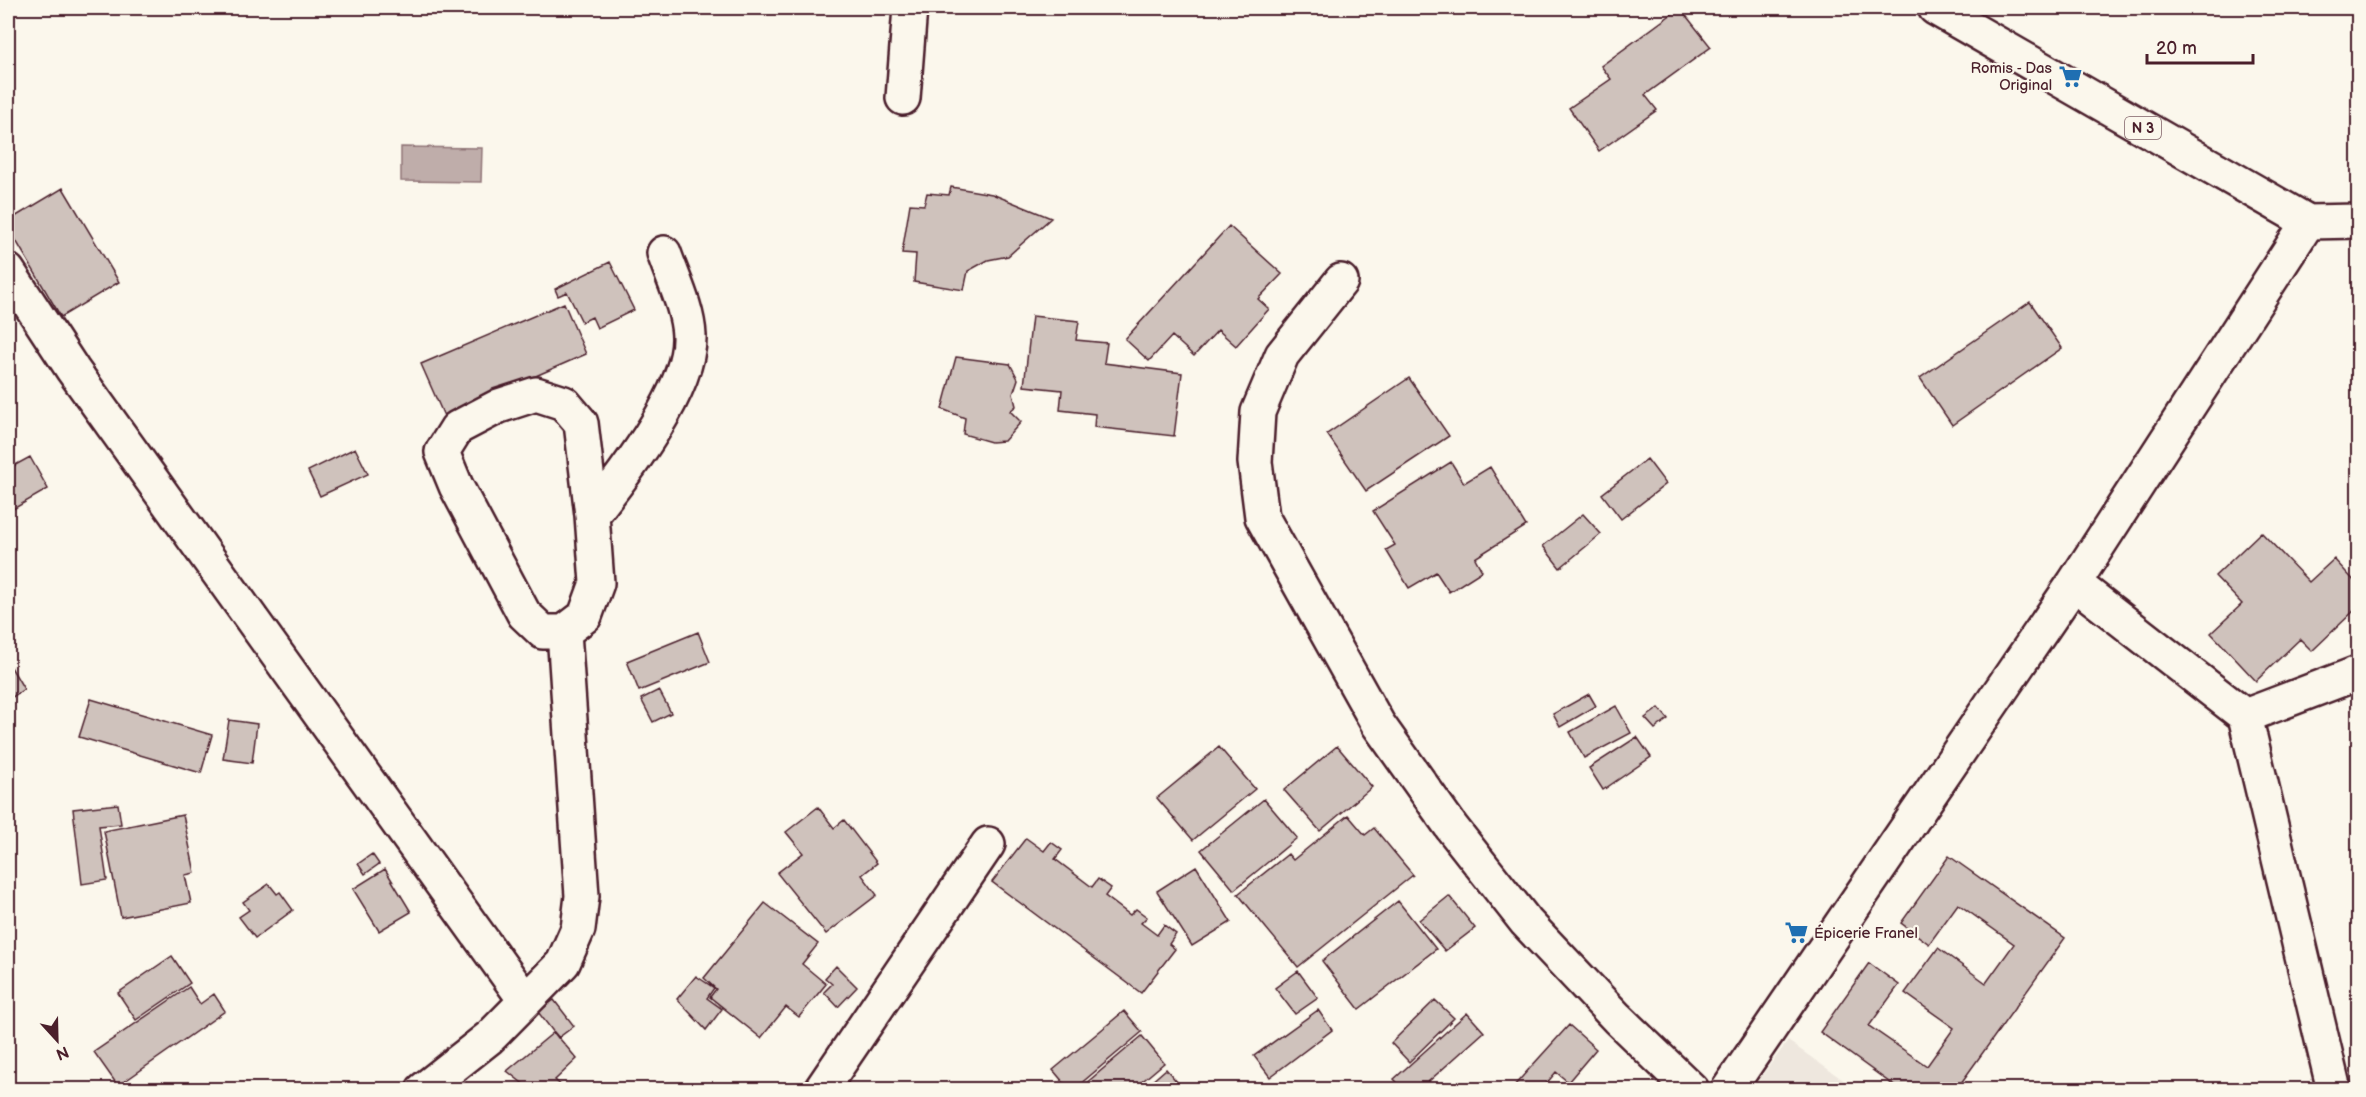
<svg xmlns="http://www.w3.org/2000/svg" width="2366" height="1097" viewBox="0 0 2366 1097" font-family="'Balsamiq Sans',sans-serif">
	<rect width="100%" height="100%" fill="#fbf7ec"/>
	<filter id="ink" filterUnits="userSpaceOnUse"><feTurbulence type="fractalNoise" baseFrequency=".0167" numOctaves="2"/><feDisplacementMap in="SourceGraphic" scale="12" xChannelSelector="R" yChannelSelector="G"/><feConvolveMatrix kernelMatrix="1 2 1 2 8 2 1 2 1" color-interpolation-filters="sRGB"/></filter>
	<g filter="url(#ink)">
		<!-- built -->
		<path fill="#eee7de" d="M 1788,1041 L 1856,1089 L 1752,1089 Z"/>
		<!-- water -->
		<path fill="#bfadaa" stroke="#907477" stroke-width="1.5" d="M 401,147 L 482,148 L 481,182 L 401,181 Z"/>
		<!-- building -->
		<path fill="#cfc2bc" stroke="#4a1f2b" stroke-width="1.5" d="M 1680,8 L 1711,47 L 1645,95 L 1657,110 L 1599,151 L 1569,108 L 1611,79 L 1601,66 Z
			M 951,187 L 992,194 L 1051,218 L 1008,256 L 988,260 L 968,271 L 964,290 L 914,282 L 916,254 L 902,253 L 910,204 L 924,205 L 927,193 L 949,195 Z
			M 63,188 L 119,282 L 61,317 L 8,227 L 8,221 Z
			M 1229,226 L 1282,274 L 1258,299 L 1269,309 L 1236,346 L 1218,330 L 1194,356 L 1172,336 L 1149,361 L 1125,339 Z
			M 610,262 L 634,310 L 597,328 L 592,317 L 582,322 L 567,292 L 558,296 L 555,289 Z
			M 2030,302 L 2062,348 L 1952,425 L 1920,378 Z
			M 564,303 L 586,354 L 444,416 L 421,364 Z
			M 1032,316 L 1079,321 L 1076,340 L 1107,343 L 1104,363 L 1182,373 L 1174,436 L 1094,427 L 1095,414 L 1060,410 L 1062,390 L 1024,386 Z
			M 956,357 L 1010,364 L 1018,379 L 1013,394 L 1016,406 L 1010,411 L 1021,422 L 1004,441 L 991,442 L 963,434 L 965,418 L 942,409 Z
			M 1409,378 L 1449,436 L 1366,491 L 1327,434 Z
			M 355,448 L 368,474 L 320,496 L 308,471 Z
			M 30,457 L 48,489 L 8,512 L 8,469 Z
			M 1647,459 L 1666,484 L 1621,519 L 1602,494 Z
			M 1451,462 L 1464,483 L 1490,467 L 1526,526 L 1475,558 L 1482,571 L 1449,592 L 1436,572 L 1409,588 L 1386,550 L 1395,545 L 1373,511 Z
			M 1583,514 L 1601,534 L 1560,568 L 1543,546 Z
			M 2261,532 L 2309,582 L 2334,559 L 2358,585 L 2358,607 L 2312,651 L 2300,639 L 2256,681 L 2211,633 L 2242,604 L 2215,576 Z
			M 698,632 L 710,662 L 639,691 L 627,661 Z
			M 8,662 L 24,689 L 8,700 Z
			M 659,690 L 671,713 L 653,722 L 641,699 Z
			M 1589,694 L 1596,706 L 1560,727 L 1553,714 Z
			M 91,699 L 212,735 L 201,773 L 79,737 Z
			M 1616,706 L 1631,733 L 1584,758 L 1570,732 Z
			M 1659,708 L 1668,719 L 1655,729 L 1645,718 Z
			M 229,720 L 257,724 L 252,763 L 223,759 Z
			M 1637,737 L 1651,757 L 1603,790 L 1589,768 Z
			M 1337,746 L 1372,787 L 1320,831 L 1284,790 Z
			M 1219,747 L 1255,789 L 1193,840 L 1157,798 Z
			M 1264,799 L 1297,838 L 1234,890 L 1201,850 Z
			M 118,804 L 121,824 L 99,826 L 107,880 L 82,884 L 73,809 Z
			M 818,807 L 834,828 L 844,820 L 877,863 L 862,875 L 877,895 L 826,934 L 777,873 L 803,853 L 786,832 Z
			M 183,815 L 195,873 L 185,875 L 191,903 L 121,917 L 104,831 Z
			M 1348,815 L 1365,835 L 1374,828 L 1413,875 L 1298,967 L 1238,894 L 1288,854 L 1293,860 Z
			M 1026,838 L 1044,851 L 1051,842 L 1062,850 L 1055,859 L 1092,887 L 1098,879 L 1111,888 L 1105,896 L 1130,915 L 1136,909 L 1147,917 L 1141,923 L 1157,935 L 1164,925 L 1176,934 L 1169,944 L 1175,949 L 1141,993 L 992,882 Z
			M 372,854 L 379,864 L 365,874 L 358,864 Z
			M 1949,856 L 2065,938 L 1956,1090 L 1900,1090 L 1820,1032 L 1869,963 L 1899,985 L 1869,1026 L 1927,1066 L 1954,1028 L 1905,993 L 1938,948 L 1986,983 L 2014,944 L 1958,904 L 1929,944 L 1901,923 Z
			M 1196,866 L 1231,922 L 1192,946 L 1157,891 Z
			M 385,869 L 411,912 L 379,931 L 353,889 Z
			M 269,884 L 277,894 L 280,892 L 293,910 L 255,938 L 239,917 L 249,910 L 243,902 Z
			M 1449,896 L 1475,928 L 1445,951 L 1419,920 Z
			M 1398,901 L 1436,949 L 1359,1009 L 1322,961 Z
			M 765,903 L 818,944 L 802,964 L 826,984 L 799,1017 L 786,1007 L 761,1038 L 710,997 L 716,989 L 704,978 Z
			M 172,956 L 190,983 L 136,1020 L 118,993 Z
			M 836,966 L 857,987 L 838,1007 L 824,992 L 832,984 L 825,978 Z
			M 1298,971 L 1318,998 L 1295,1014 L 1275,988 Z
			M 696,976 L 714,988 L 707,998 L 722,1009 L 706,1030 L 677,999 Z
			M 189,987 L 200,1004 L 214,994 L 225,1011 L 118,1086 L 94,1052 Z
			M 554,1000 L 574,1026 L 558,1038 L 538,1012 Z
			M 1435,1000 L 1454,1018 L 1409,1062 L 1391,1043 Z
			M 1318,1010 L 1332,1030 L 1270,1077 L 1254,1056 Z
			M 1124,1011 L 1142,1032 L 1073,1090 L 1070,1090 L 1053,1070 Z
			M 1467,1013 L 1484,1032 L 1419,1090 L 1404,1090 L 1394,1079 Z
			M 1569,1025 L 1596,1049 L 1568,1082 L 1556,1072 L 1541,1090 L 1512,1088 Z
			M 554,1032 L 577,1059 L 555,1080 L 566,1090 L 531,1090 L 507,1071 Z
			M 1142,1036 L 1164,1063 L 1132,1090 L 1078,1090 Z
			M 1166,1069 L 1184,1090 L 1142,1090 Z"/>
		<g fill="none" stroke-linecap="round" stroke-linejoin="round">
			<defs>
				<path id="minor" d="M 903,98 L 910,8
					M 8,271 L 73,370 L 525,1000
					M 1341,281 L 1282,355 L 1258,412 L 1255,462 L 1262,517 L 1378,724 L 1452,828 L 1526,922 L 1617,1018 L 1692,1090
					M 536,394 L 564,403 L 581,423 L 592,515 L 597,583 L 585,616 L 564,632 L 543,632 L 524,614 L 456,486 L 442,452 L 457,428 L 499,406 Z
					M 592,515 C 624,475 691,389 689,336 C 688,309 673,279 664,253
					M 2074,583 L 2245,716 L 2334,1090
					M 2245,716 L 2358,673
					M 423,1090 L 490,1037 L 563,963 L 578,929 L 582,896 L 564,632
					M 821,1090 L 988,844
					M 1728,1090 L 2074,583 L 2308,222"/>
				<path id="highway" d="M 1935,8 L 2308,222 L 2358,221"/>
			</defs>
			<!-- minor casing -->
			<use href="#minor" stroke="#4a1f2b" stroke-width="38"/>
			<!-- highway casing -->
			<use href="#highway" stroke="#4a1f2b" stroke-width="38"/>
			<!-- minor -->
			<use href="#minor" stroke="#fbf7ec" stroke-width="33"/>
			<!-- highway -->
			<use href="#highway" stroke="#fbf7ec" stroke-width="33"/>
		</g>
	</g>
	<!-- icons -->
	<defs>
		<symbol id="supermarket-bare" viewBox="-9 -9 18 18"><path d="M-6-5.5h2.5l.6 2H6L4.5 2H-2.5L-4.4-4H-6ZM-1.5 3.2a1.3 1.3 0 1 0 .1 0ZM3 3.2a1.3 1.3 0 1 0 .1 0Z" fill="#1f6fb2" stroke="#fbf7ec" stroke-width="2.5" paint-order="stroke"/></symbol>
	</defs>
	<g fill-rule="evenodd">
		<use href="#supermarket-bare" x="2054" y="60" width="33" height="33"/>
		<use href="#supermarket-bare" x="1780" y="916" width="33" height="33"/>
	</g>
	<g text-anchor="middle" stroke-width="4.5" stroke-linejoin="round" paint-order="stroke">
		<!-- shield labels -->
		<rect fill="#fbf7ec" stroke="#7f6065" stroke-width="1.5" x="2125" y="117" width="36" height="22" rx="4.5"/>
		<g font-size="14" font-weight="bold" fill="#4a1f2b">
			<text x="2143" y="133">N 3</text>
		</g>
		<!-- poi labels -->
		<g font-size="15" fill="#4a1f2b" stroke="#fbf7ec" text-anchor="end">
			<text x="2052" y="73">Romis - Das<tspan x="2052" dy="17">Original</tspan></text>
			<text x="1814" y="938" text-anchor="start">Épicerie Franel</text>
		</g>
	</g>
	<!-- margin -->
	<rect width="2366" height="1097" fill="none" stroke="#fbf7ec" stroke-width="30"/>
	<rect x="15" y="15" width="2336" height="1067" fill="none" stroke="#4a1f2b" stroke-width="2" filter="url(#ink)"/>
	<!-- north arrow -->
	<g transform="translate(57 1040) rotate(158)" stroke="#fbf7ec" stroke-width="4.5" paint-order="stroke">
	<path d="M0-4.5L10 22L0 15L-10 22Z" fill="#4a1f2b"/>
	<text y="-9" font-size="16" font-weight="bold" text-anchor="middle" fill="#4a1f2b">N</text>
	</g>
	<!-- scale -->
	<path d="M2147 54v9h106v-9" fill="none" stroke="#4a1f2b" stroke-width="3"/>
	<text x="2156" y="54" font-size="18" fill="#4a1f2b" stroke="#fbf7ec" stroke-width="4.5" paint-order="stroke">20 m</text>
</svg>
